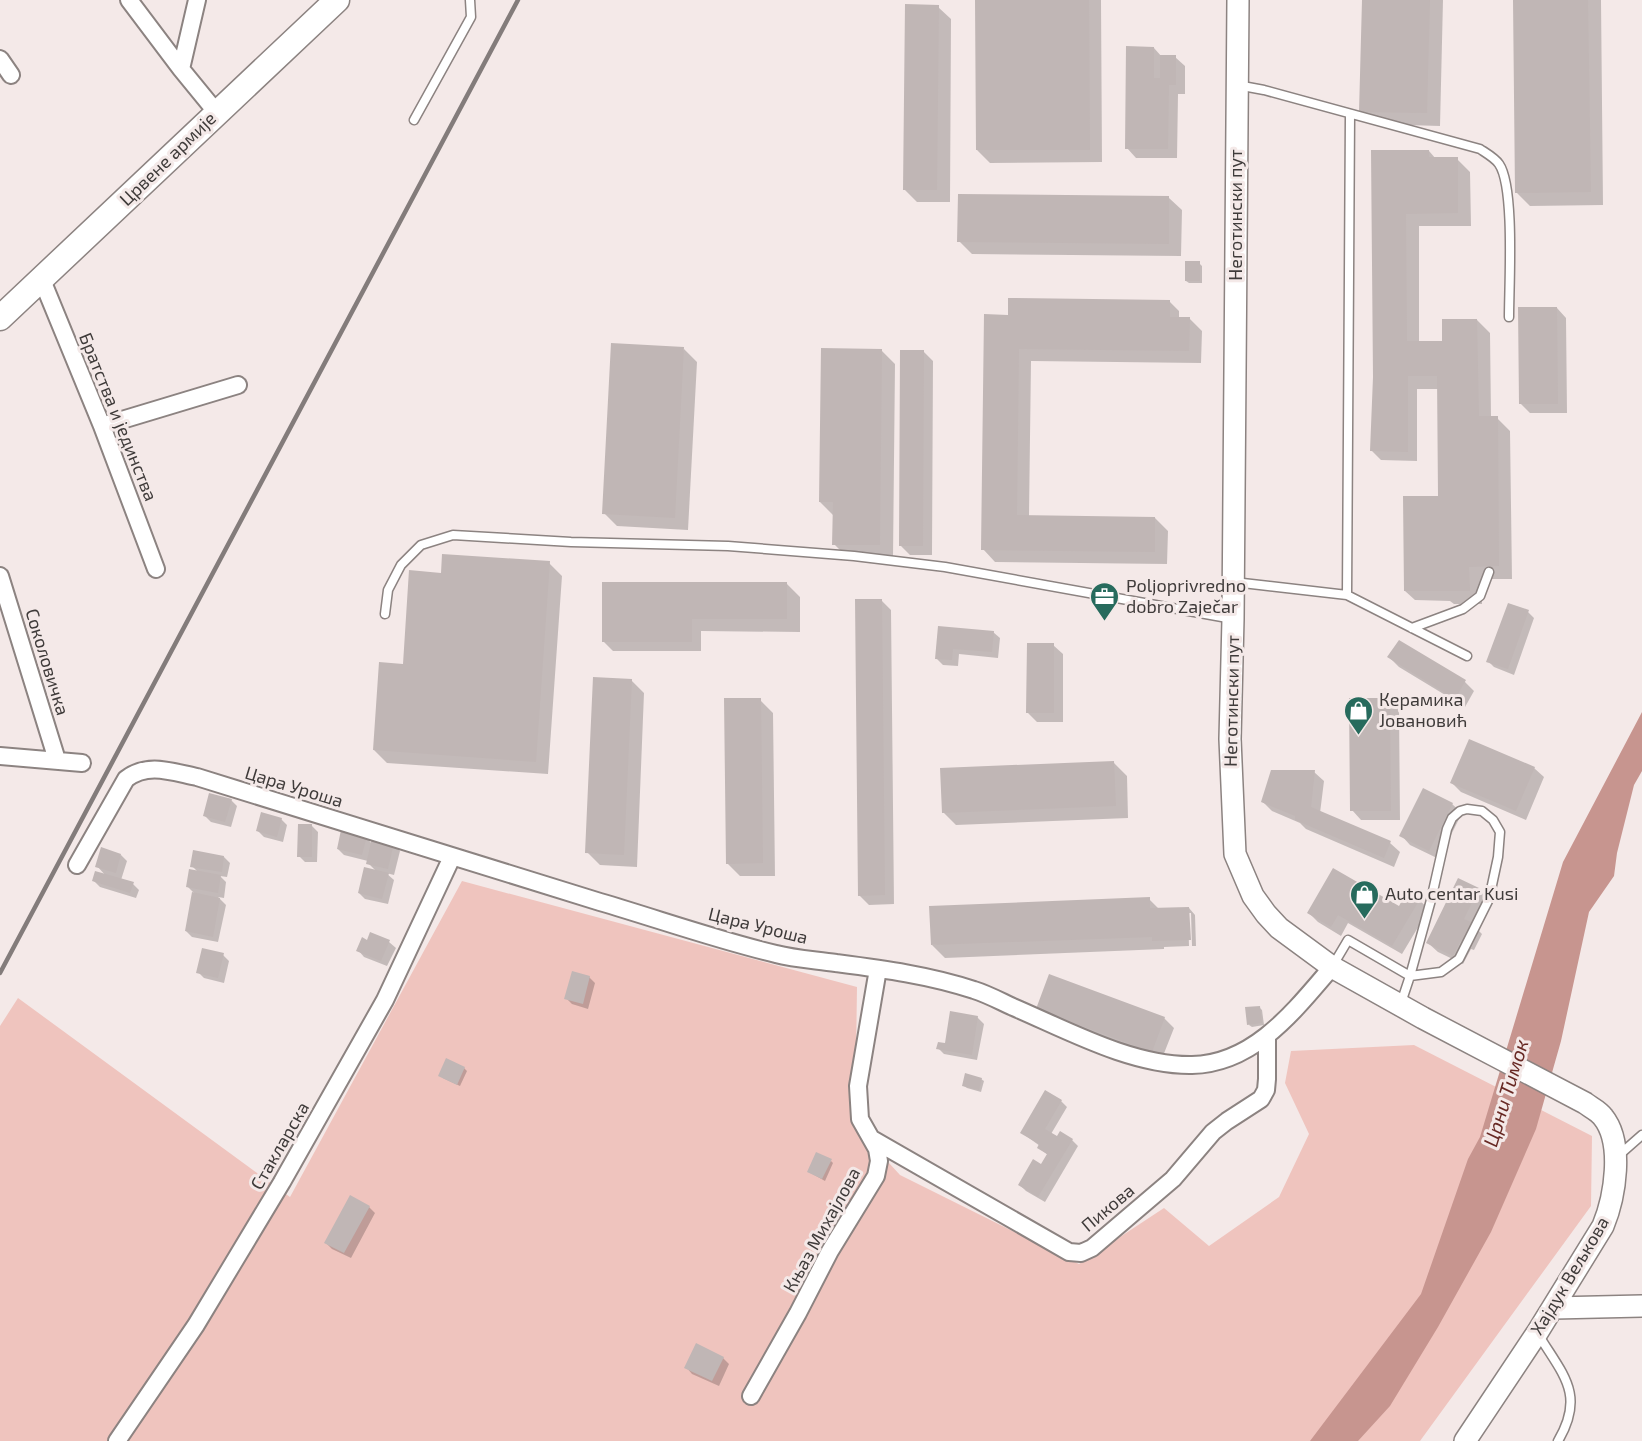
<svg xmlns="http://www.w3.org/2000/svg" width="1642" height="1441" viewBox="0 0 1642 1441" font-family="'Exo 2',sans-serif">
	<rect width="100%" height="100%" fill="#f4e9e8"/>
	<!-- green -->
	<path fill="#efc4be" d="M 462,881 L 857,987 L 855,1126 L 900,1175 L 1079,1264 L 1164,1208 L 1209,1246 L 1279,1197 L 1309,1134 L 1285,1083 L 1291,1051 L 1414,1045 L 1592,1136 L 1591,1206 L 1420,1441 L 0,1441 L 0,1026 L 18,998 L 290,1197 Z"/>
	<!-- water -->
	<path fill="#c7958f" d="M 1642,712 L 1642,771 L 1634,785 L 1617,853 L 1614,876 L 1589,912 L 1561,1041 L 1536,1129 L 1491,1232 L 1438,1327 L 1390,1406 L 1358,1441 L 1310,1441 L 1421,1294 L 1468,1159 L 1480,1137 L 1563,862 Z"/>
	<!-- shadow -->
	<path fill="#0003" d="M 976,0 L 1101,0 L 1102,162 L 990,163 L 977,150 Z
		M 1363,0 L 1443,0 L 1440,126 L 1374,124 L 1361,111 Z
		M 1514,0 L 1601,0 L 1603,205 L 1530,206 L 1517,193 Z
		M 938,7 L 951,19 L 950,202 L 917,202 L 904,189 Z
		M 1154,48 L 1162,57 L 1175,57 L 1185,66 L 1185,94 L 1178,94 L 1177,158 L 1136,158 L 1127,148 Z
		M 1373,151 L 1429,151 L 1436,159 L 1457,159 L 1470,172 L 1471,226 L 1419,226 L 1419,342 L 1444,342 L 1477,320 L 1490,333 L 1491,418 L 1497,418 L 1510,431 L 1512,579 L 1482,579 L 1482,604 L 1454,604 L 1450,601 L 1415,600 L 1405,591 L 1440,500 L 1439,389 L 1417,389 L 1417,461 L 1381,460 L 1372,451 L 1374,377 Z
		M 1169,198 L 1182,210 L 1181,256 L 972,254 L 959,241 Z
		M 1199,263 L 1202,266 L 1202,283 L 1189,283 L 1186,281 Z
		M 1170,302 L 1179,311 L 1179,318 L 1189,318 L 1202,331 L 1201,363 L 1031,361 L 1029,516 L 1155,518 L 1168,531 L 1167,564 L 995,562 L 983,549 L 1010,316 Z
		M 1557,308 L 1566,318 L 1567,413 L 1530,413 L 1520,403 Z
		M 684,349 L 697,362 L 688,530 L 617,526 L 604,513 Z
		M 882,351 L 895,364 L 893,558 L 847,557 L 834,544 L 833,515 L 820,502 Z
		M 923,351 L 933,361 L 932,555 L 910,555 L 901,546 Z
		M 549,563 L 562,576 L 548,774 L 387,763 L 374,750 L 440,574 Z
		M 787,584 L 800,597 L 800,632 L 701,631 L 701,651 L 613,651 L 603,641 Z
		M 882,601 L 891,610 L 894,904 L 869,905 L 859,895 Z
		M 1528,612 L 1534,618 L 1514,675 L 1494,667 L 1488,661 Z
		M 939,628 L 993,632 L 1000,638 L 998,658 L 959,654 L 958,666 L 943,665 L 937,659 Z
		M 1053,645 L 1063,654 L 1063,722 L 1037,722 L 1028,713 Z
		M 1389,657 L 1465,682 L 1474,691 L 1465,707 L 1399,667 Z
		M 631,680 L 644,693 L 637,867 L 600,865 L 587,852 Z
		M 1390,699 L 1399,709 L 1400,820 L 1361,820 L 1352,810 Z
		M 760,700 L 773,713 L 775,876 L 740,876 L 727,863 Z
		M 1114,763 L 1127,776 L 1128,818 L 956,825 L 943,812 Z
		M 1534,768 L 1544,777 L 1526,820 L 1461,792 L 1452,783 Z
		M 1314,772 L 1324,781 L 1320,813 L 1390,843 L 1400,852 L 1394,867 L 1306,829 L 1300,823 L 1272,811 L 1262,801 Z
		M 231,800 L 237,806 L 231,827 L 211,822 L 205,816 Z
		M 1452,804 L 1462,813 L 1439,859 L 1410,845 L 1401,835 Z
		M 281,819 L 287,825 L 283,842 L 264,837 L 258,831 Z
		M 312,826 L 318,832 L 317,862 L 305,862 L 299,856 Z
		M 366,837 L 372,844 L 394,844 L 400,851 L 394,875 L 386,873 L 394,880 L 388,904 L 365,899 L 359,893 L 376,871 L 368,863 L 368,861 L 344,855 L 338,849 Z
		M 121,855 L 127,861 L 121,880 L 133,884 L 139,890 L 136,898 L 100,887 L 94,881 L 106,876 L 97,866 Z
		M 224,857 L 230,863 L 227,877 L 220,876 L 226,882 L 224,898 L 218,897 L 226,905 L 218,942 L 192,937 L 186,931 L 194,893 L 188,887 L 198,872 L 192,866 Z
		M 1478,889 L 1488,899 L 1475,927 L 1482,934 L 1474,950 L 1471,949 L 1463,964 L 1438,952 L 1428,943 Z
		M 1149,899 L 1160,910 L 1189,908 L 1195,915 L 1196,946 L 1192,946 L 1191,913 L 1188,913 L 1189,946 L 1164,947 L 1164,949 L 945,958 L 932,945 Z
		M 1419,900 L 1429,909 L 1402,954 L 1348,923 L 1341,936 L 1318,922 L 1309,913 L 1399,908 Z
		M 371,934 L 389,942 L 396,948 L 387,966 L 364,957 L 358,950 L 368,942 Z
		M 223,955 L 229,961 L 224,983 L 204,978 L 198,972 Z
		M 589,977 L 595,983 L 588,1009 L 572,1004 L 566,998 Z
		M 1259,1007 L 1262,1010 L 1264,1025 L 1252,1027 L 1249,1025 Z
		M 1038,1009 L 1164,1018 L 1174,1028 L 1161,1061 L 1048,1018 Z
		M 977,1017 L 984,1024 L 977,1060 L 944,1054 L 938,1048 L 946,1045 Z
		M 464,1068 L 467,1071 L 460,1086 L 443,1078 Z
		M 981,1079 L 984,1081 L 981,1092 L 967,1088 L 964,1086 Z
		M 1061,1101 L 1067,1107 L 1051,1134 L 1058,1138 L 1072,1140 L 1078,1146 L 1045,1202 L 1026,1191 L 1020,1185 L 1042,1166 L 1048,1155 L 1039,1148 L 1040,1146 L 1022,1133 Z
		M 831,1161 L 833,1163 L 825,1181 L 809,1172 Z
		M 369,1207 L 375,1213 L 351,1258 L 332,1249 L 326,1243 Z
		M 723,1358 L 729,1364 L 719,1386 L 692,1374 L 686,1367 Z"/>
	<!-- building -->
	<path fill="#c0b6b5" d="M 975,0 L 1089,0 L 1090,150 L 976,150 Z
		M 1362,0 L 1430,0 L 1427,113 L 1359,112 Z
		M 1513,0 L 1588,0 L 1591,192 L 1515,193 Z
		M 905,4 L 939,5 L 937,190 L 903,190 Z
		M 1126,46 L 1154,47 L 1154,78 L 1160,78 L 1160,55 L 1176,55 L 1176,85 L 1169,85 L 1168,149 L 1125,149 Z
		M 1371,150 L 1429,150 L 1429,157 L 1458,157 L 1458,213 L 1406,214 L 1407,341 L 1442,341 L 1442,319 L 1477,319 L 1479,416 L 1498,416 L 1499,566 L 1469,567 L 1470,591 L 1404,591 L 1403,496 L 1438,496 L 1437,376 L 1408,376 L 1408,452 L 1370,451 L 1373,377 Z
		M 958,194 L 1169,196 L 1169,244 L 957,242 Z
		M 1185,261 L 1200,261 L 1200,281 L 1185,281 Z
		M 1008,298 L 1170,300 L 1170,317 L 1190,317 L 1189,351 L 1019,349 L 1017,515 L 1155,517 L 1155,552 L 981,550 L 984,314 L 1008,315 Z
		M 1518,307 L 1557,307 L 1558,404 L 1519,404 Z
		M 611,343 L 684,347 L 675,518 L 602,514 Z
		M 821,348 L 882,349 L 880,545 L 832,545 L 833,502 L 819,502 Z
		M 900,350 L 924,350 L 923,546 L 899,546 Z
		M 442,554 L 550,561 L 536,762 L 373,750 L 379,662 L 403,664 L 409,570 L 441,573 Z
		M 602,582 L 787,582 L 787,619 L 692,619 L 692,642 L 602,642 Z
		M 855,599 L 882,599 L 885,895 L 858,896 Z
		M 1508,603 L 1529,610 L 1508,669 L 1486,662 Z
		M 938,626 L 994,631 L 992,652 L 953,649 L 952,660 L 935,659 Z
		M 1399,640 L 1466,680 L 1455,699 L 1387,657 Z
		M 1027,643 L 1054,643 L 1054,713 L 1026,713 Z
		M 593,677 L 632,679 L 624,855 L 585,853 Z
		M 724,698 L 761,698 L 763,863 L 726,864 Z
		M 1349,698 L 1390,698 L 1391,811 L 1350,811 Z
		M 1469,739 L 1535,767 L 1516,811 L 1450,783 Z
		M 1114,761 L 1116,806 L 942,813 L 940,768 Z
		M 1271,770 L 1315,770 L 1311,807 L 1391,841 L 1384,858 L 1295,820 L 1295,816 L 1261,802 Z
		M 1423,788 L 1453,803 L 1429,851 L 1399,836 Z
		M 209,793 L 232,799 L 225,822 L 203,816 Z
		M 261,812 L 282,818 L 277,837 L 256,831 Z
		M 298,824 L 312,824 L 312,857 L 297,857 Z
		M 341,830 L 367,836 L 362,855 L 337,849 Z
		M 372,838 L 394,843 L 388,869 L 366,864 Z
		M 101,847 L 121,854 L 116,873 L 95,867 Z
		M 193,850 L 224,856 L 222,872 L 190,867 Z
		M 364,867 L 389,873 L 382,899 L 358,893 Z
		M 1333,868 L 1399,906 L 1407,891 L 1420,899 L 1392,946 L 1338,915 L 1331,927 L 1307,913 Z
		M 189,869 L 221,875 L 218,893 L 186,887 Z
		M 95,871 L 134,882 L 130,893 L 92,881 Z
		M 1458,878 L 1479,888 L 1464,919 L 1473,923 L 1464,942 L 1461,940 L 1453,956 L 1426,943 Z
		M 192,892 L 220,898 L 213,937 L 185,931 Z
		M 1150,897 L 1150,908 L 1189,907 L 1191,940 L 1152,941 L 1152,937 L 931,945 L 929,906 Z
		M 370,932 L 390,940 L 381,961 L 356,951 L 362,937 L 367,940 Z
		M 202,948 L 224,953 L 218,978 L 196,973 Z
		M 572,971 L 590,976 L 583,1004 L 564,999 Z
		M 1049,974 L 1165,1017 L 1152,1052 L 1036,1009 Z
		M 1260,1006 L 1262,1023 L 1247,1025 L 1245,1007 Z
		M 950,1011 L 978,1016 L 972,1055 L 936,1049 L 938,1042 L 945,1043 Z
		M 446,1058 L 465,1067 L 457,1085 L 438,1076 Z
		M 965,1073 L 982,1078 L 979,1090 L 962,1086 Z
		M 1045,1090 L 1062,1100 L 1045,1129 L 1057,1136 L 1060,1131 L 1073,1139 L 1038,1197 L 1018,1185 L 1033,1159 L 1041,1164 L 1047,1154 L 1037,1148 L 1039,1144 L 1020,1133 Z
		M 816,1152 L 832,1159 L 822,1179 L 807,1172 Z
		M 350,1195 L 370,1206 L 344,1253 L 324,1243 Z
		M 696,1343 L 724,1357 L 712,1381 L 684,1368 Z"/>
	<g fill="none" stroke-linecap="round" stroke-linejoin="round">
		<defs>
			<path id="service" d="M 1237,85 L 1264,90 L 1480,149 C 1486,153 1495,158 1499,164 C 1515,187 1509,285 1509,317
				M 414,120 L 471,17 L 470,0
				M 1234,582 L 1347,595 L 1467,656
				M 1347,595 L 1350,114
				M 385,614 L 388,590 L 401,565 L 421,545 L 453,535 L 571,542 L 728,546 L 854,556 L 945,567 L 1233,619
				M 1412,628 L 1463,609 L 1480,596 L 1489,572
				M 1332,967 L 1348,940 L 1410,976 L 1441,972 L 1459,959 L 1489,899 L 1498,857 L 1500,832 L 1493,820 L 1482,811 L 1467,809 L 1460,811 L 1452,818 L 1447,829 L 1431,900 L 1410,976 L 1400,1006
				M 1618,1156 L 1642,1135
				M 1538,1334 C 1562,1374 1586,1394 1558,1441"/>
			<path id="minor" d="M 129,0 L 181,69 L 217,113
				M 0,59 L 11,75
				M 181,69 L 197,0
				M 42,280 L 102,426 L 156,569
				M 102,426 L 238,385
				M 0,576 L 57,760
				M 0,756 L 82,763
				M 77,865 L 126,779 C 148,762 172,772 197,777 C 332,819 466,861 600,902 C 658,919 717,940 776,954 C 795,959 816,960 836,963 C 882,969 929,975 974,990 C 987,994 1000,1001 1013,1007 C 1067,1030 1132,1066 1192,1065 C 1254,1064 1295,1010 1332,967
				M 872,1139 L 1069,1252 L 1081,1253 L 1092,1248 L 1173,1179 L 1213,1132 L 1227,1121 L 1261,1099 L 1266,1090 L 1267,1079 L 1267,1036
				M 751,1396 L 798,1313 L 830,1251 L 876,1176 L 879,1161 L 877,1149 L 860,1119 L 858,1086 L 878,969
				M 117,1441 L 196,1325 L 282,1182 L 385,1000 L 452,857"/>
			<path id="tertiary" d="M 1238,0 L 1233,619 L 1230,739 L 1235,854 L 1253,896 L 1266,914 L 1279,928 L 1332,967 L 1423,1018 L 1585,1103 C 1590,1107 1599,1111 1603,1117 C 1624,1143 1615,1197 1603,1226 L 1537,1333 L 1465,1441
				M 1554,1308 L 1642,1306"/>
			<path id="secondary" d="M 0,318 L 337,0"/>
		</defs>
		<!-- service casing -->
		<use href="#service" stroke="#8c8381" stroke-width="11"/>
		<!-- minor casing -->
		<use href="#minor" stroke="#8c8381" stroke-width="20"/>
		<!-- tertiary casing -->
		<use href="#tertiary" stroke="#8c8381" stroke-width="24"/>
		<!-- secondary casing -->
		<use href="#secondary" stroke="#8c8381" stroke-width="27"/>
		<!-- service -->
		<use href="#service" stroke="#fff" stroke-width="8"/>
		<!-- minor -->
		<use href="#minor" stroke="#fff" stroke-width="16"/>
		<!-- tertiary -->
		<use href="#tertiary" stroke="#fff" stroke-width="21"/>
		<!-- secondary -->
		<use href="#secondary" stroke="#fff" stroke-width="24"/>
		<!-- rail -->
		<path stroke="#837c7b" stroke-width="4.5" d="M 0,973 L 518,0"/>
	</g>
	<!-- icons -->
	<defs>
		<symbol id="office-pin" viewBox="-11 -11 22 30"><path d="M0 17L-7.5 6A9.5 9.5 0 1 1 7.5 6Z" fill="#276b5d" stroke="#f4e9e8"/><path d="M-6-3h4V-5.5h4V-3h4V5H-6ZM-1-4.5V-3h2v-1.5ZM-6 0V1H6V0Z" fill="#fff"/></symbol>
		<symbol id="shop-pin" viewBox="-11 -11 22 30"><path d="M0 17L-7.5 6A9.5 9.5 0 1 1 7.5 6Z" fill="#276b5d" stroke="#f4e9e8"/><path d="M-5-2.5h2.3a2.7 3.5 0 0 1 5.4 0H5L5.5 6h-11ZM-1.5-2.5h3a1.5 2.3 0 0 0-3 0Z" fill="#fff"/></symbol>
	</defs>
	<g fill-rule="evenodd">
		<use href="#office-pin" x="1088" y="580" width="33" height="45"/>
		<use href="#shop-pin" x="1342" y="694" width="33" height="45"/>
		<use href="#shop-pin" x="1348" y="878" width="33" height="45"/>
	</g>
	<g text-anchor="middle" stroke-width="6" stroke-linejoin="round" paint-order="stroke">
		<!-- street labels -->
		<g font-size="18" fill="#3f3b3a" stroke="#f4e9e8">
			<text transform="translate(168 159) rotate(-44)" y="6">Црвене армије</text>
			<text transform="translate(1236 215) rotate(-90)" y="6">Неготински пут</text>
			<text transform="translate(118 417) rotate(68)" y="6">Братства и јединства</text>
			<text transform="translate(47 662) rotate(73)" y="6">Соколовичка</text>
			<text transform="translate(1232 701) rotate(-89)" y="6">Неготински пут</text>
			<text transform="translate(294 787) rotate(17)" y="6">Цара Уроша</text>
			<text transform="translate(758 926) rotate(14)" y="6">Цара Уроша</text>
			<text transform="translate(280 1146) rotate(-60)" y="6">Стакларска</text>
			<text transform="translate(1108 1208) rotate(-40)" y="6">Пикова</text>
			<text transform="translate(822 1230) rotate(-61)" y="6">Књаз Михајлова</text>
			<text transform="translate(1570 1276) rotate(-59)" y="6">Хајдук Вељкова</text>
		</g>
		<!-- poi labels -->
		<g font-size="18" fill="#3f3b3a" stroke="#f4e9e8" text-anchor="start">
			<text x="1126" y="592">Poljoprivredno<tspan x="1126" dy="21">dobro Zaječar</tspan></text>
			<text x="1379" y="706">Керамика<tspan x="1379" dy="21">Јовановић</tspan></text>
			<text x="1385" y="900">Auto centar Kusi</text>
		</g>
		<!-- water labels -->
		<g font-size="20" font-style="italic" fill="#682924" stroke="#f4e9e8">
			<text transform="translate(1506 1093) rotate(-73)" y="7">Црни Тимок</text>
		</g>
	</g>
</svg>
